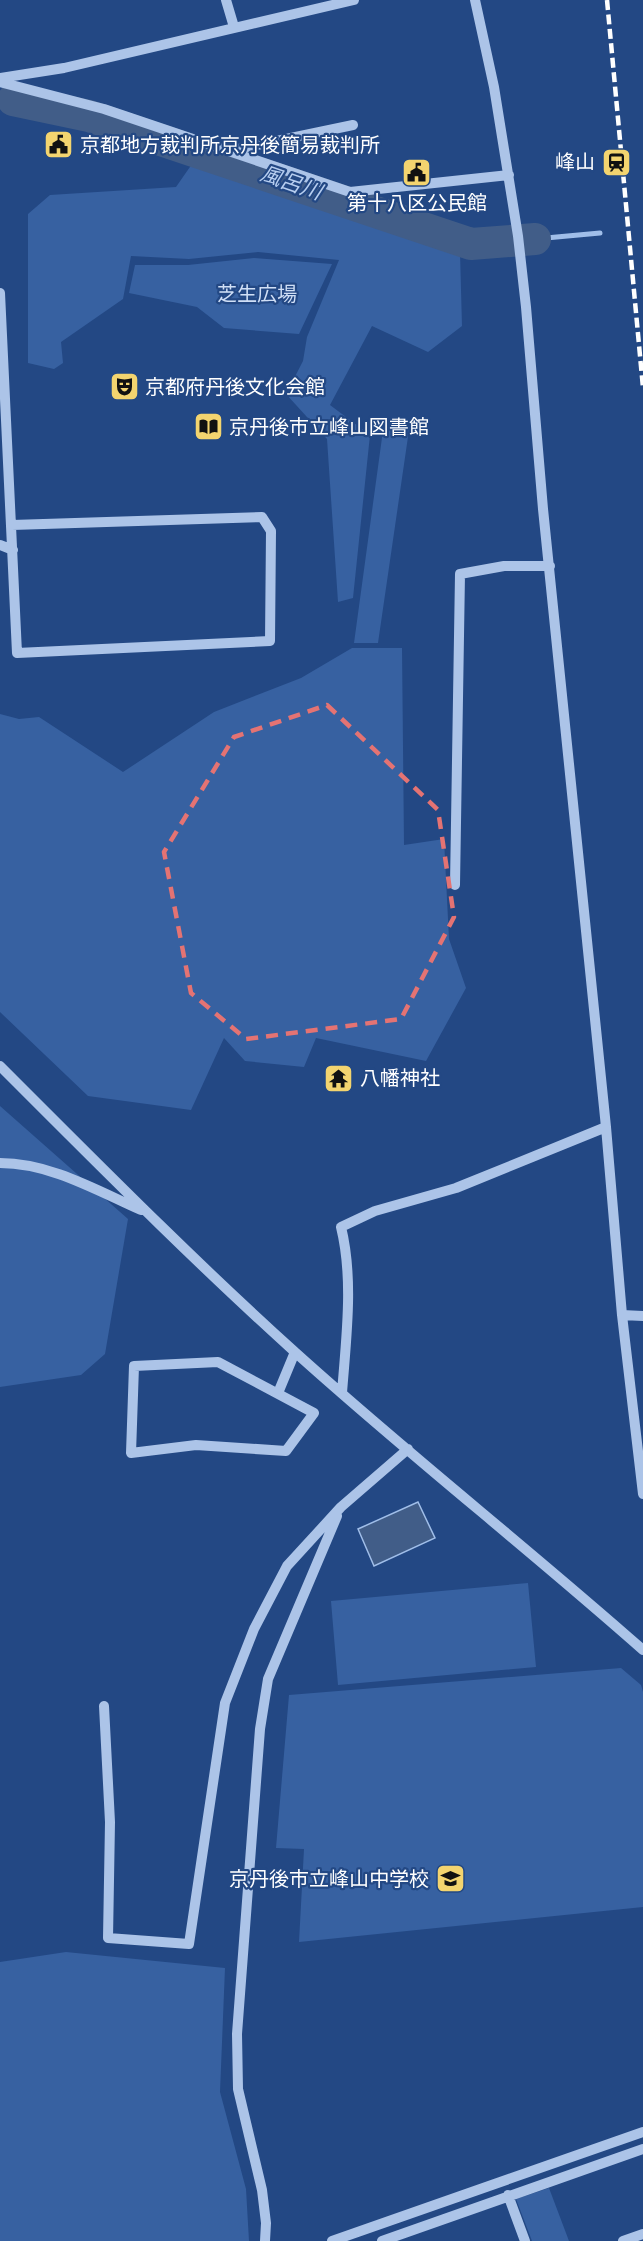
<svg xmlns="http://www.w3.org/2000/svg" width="643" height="2241" viewBox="0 0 643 2241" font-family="'Work Sans','Noto Sans JP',sans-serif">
	<rect width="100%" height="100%" fill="#234884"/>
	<!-- green -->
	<path fill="#3761a1" d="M 192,164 L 460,252 L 462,326 L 428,352 L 372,326 L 330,405 L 370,435 L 353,598 L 338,602 L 327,439 L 286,394 L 303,361 L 307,337 L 339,260 L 258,252 L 189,259 L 131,256 L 123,299 L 61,342 L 63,363 L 54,369 L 28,363 L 28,214 L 50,195 L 176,187 Z
		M 254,258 L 332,264 L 299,334 L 224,328 L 197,307 L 129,293 L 135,265 L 188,265 Z
		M 384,423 L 409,430 L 378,643 L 354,643 Z
		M 352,648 L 402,648 L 404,845 L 444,839 L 449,939 L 466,988 L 426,1061 L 316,1038 L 304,1067 L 245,1061 L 224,1038 L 191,1110 L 88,1096 L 0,1012 L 0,714 L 19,719 L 39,717 L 123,772 L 214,712 L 301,678 Z
		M 0,1106 L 128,1219 L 105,1354 L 81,1375 L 0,1387 Z
		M 528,1583 L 536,1667 L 338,1685 L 331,1601 Z
		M 621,1668 L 641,1685 L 643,1692 L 643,1907 L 299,1942 L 304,1849 L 276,1848 L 289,1695 Z
		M 66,1952 L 225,1968 L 220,2092 L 246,2189 L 249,2241 L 0,2241 L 0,1962 Z
		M 549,2188 L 569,2241 L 532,2241 L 516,2199 Z"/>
	<!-- water -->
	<path fill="#415d88" stroke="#a0bee9" stroke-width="1.5" d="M 418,1502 L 435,1538 L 374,1566 L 358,1529 Z"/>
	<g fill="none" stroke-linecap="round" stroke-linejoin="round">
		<!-- stream -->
		<path stroke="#a0bee9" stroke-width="5" d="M 535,239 L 600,233"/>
		<!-- river -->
		<path stroke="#415d88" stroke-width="32" d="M 13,100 L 89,116 L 471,244 L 535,239"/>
		<!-- minor -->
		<path stroke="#acc4e8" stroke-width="10" d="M 226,0 L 234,27
			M 475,0 L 494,87 L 518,236 L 526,307 L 543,509 L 606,1127 L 622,1315 L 643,1494
			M 0,78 L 64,68 L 354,0
			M 0,82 L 104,109 L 350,192 L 509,175
			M 228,151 L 353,125
			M 0,293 L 17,653 L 270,641 L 271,531 L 262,517 L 12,525
			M 0,545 L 13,550
			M 455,885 L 460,574 L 504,566 L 550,566
			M 0,1066 C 97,1163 194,1261 296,1353 C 409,1455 529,1549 643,1650
			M 0,1163 C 50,1163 96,1190 141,1210
			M 622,1315 L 643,1316
			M 218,1362 L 314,1413 L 286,1451 L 196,1445 L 131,1453 L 134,1366 Z
			M 278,1393 L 295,1352
			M 342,1393 C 346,1339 354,1280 341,1227 L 375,1211 L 456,1188 L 606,1127
			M 104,1706 L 110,1822 L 108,1938 L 189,1944 L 225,1703 L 254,1629 L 287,1566 L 341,1507 L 408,1449
			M 508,2195 L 525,2241
			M 265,2241 L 266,2223 L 262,2190 L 238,2089 L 237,2034 L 260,1729 L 268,1679 L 337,1516
			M 332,2241 L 643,2132
			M 382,2241 L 643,2149
			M 623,2241 L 643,2234"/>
		<!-- rail -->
		<path stroke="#fff" stroke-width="4.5" stroke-dasharray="10 4.5" stroke-linecap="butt" d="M 607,0 L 643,388"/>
	</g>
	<!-- marked area -->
	<path fill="none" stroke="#e47373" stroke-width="4.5" stroke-dasharray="12 8" stroke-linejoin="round" d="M 327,705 L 438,810 L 454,917 L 401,1019 L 246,1039 L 191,993 L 164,852 L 234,737 Z"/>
	<!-- icons -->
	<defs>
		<symbol id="civic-square" viewBox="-11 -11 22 22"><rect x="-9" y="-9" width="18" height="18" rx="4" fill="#f3d46f" stroke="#234884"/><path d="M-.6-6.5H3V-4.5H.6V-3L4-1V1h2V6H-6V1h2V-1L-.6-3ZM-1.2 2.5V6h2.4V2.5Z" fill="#111"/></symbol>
		<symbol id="station-square" viewBox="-11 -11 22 22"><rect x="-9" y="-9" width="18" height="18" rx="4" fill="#f3d46f" stroke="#234884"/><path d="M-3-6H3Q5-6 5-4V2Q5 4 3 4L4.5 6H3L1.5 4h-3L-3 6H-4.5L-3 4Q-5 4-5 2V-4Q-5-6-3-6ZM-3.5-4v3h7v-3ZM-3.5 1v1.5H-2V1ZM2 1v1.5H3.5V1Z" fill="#111"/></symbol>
		<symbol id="theatre-square" viewBox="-11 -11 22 22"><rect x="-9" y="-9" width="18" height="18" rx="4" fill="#f3d46f" stroke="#234884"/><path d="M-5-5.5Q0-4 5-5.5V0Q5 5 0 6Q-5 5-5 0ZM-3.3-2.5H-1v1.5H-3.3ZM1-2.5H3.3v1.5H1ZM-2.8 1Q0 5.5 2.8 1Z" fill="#111"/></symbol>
		<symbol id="library-square" viewBox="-11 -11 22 22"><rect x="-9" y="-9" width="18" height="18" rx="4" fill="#f3d46f" stroke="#234884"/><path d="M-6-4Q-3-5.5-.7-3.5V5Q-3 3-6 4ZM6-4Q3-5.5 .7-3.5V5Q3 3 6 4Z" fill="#111"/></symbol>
		<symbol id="temple-square" viewBox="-11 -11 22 22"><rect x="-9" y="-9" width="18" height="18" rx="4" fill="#f3d46f" stroke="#234884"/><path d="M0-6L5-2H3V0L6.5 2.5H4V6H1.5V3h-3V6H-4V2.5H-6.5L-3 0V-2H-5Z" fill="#111"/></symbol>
		<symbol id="school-square" viewBox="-11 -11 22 22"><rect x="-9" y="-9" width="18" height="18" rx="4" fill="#f3d46f" stroke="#234884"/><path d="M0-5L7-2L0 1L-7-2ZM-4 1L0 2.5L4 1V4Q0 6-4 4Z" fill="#111"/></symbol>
	</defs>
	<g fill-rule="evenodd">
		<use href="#civic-square" x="42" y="128" width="33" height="33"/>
		<use href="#station-square" x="600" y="146" width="33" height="33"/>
		<use href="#civic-square" x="400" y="156" width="33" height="33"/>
		<use href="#theatre-square" x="108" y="370" width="33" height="33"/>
		<use href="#library-square" x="192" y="410" width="33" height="33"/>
		<use href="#temple-square" x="322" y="1062" width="33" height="33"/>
		<use href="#school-square" x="434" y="1862" width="33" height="33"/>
	</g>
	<g text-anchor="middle" stroke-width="4.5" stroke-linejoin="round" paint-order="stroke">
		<!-- poi labels -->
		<g font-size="20" fill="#fff" stroke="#234884" text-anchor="start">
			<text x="80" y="152">京都地方裁判所京丹後簡易裁判所</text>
			<text x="595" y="169" text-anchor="end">峰山</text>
			<text x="417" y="210" text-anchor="middle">第十八区公民館</text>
			<text x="145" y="394">京都府丹後文化会館</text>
			<text x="229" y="434">京丹後市立峰山図書館</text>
			<text x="360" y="1085">八幡神社</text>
			<text x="429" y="1886" text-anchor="end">京丹後市立峰山中学校</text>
		</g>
		<!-- park labels -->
		<g font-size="20" fill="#d0dff6" stroke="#234884">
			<text x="257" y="301">芝生広場</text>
		</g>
		<!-- water labels -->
		<g font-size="21" font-style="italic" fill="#b7cef0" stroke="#234884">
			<text transform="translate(291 183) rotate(19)" y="7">風呂川</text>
		</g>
	</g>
</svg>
